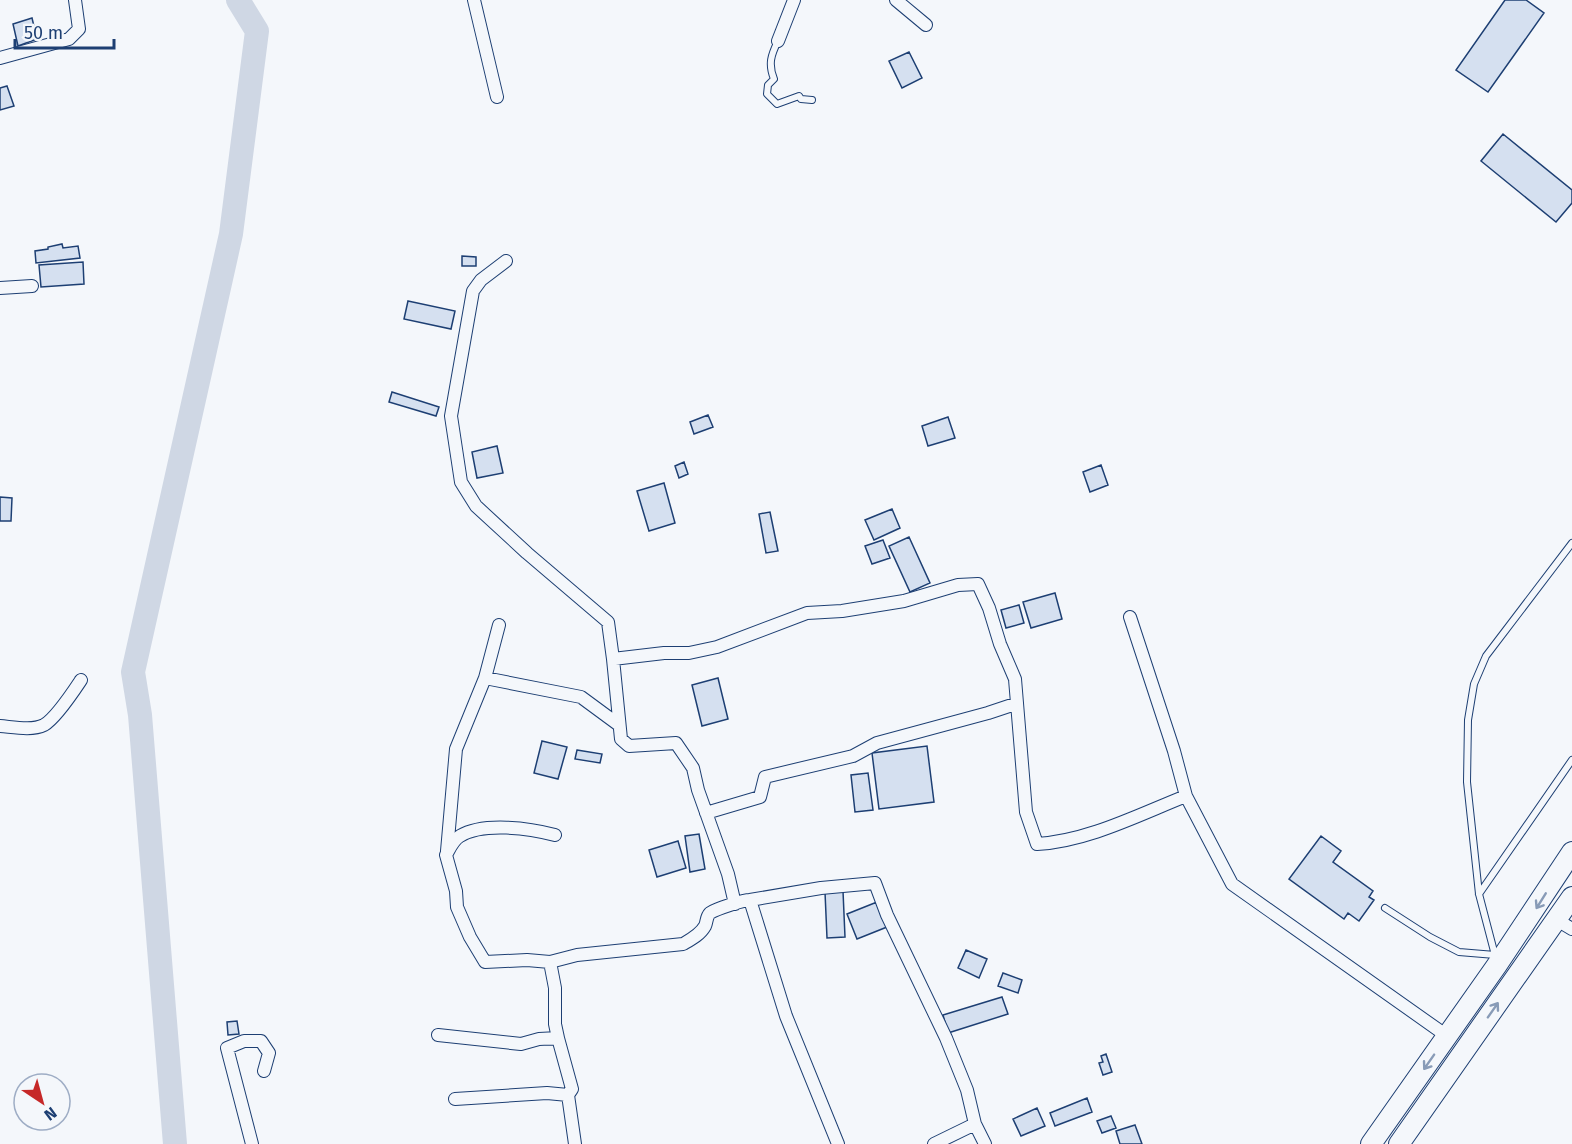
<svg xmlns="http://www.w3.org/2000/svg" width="1572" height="1144" viewBox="0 0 1572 1144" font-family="'Fira Sans',sans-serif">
	<rect width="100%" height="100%" fill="#f4f7fb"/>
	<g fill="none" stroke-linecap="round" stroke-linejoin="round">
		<!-- river -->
		<path stroke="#cfd7e4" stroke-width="24" d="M 175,1144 L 140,715 L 133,672 L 231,234 L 257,31 L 238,0"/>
	</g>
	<!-- building -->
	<path fill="#d5e0f0" stroke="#1d3f73" stroke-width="1.5" d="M 1505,0 L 1526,0 L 1544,13 L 1488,92 L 1456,70 Z
		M 32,18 L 37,39 L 18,46 L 13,24 Z
		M 909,52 L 922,78 L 902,88 L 889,61 Z
		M 7,86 L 14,106 L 0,110 L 0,88 Z
		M 1503,134 L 1572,190 L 1572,203 L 1556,222 L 1481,161 Z
		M 62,244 L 63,248 L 78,246 L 80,258 L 36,263 L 35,251 L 48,249 L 48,247 Z
		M 462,256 L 476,257 L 476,266 L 462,266 Z
		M 83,262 L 84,284 L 41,287 L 39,265 Z
		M 408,301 L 455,311 L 451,329 L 404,319 Z
		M 392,392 L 439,407 L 436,416 L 389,402 Z
		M 708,415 L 713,427 L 694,434 L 690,422 Z
		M 948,417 L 955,438 L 928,446 L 922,426 Z
		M 497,446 L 503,473 L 477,478 L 472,452 Z
		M 684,462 L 688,474 L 679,478 L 675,466 Z
		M 1101,465 L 1108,485 L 1090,492 L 1083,472 Z
		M 664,483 L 675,523 L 649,531 L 637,491 Z
		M 0,497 L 12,498 L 11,521 L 0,521 Z
		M 892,509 L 900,528 L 874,540 L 865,520 Z
		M 770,512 L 778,551 L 766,553 L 759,514 Z
		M 909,537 L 930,583 L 910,592 L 889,546 Z
		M 883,540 L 890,558 L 872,564 L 865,546 Z
		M 1055,593 L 1062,619 L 1031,628 L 1023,602 Z
		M 1019,605 L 1024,623 L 1006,628 L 1001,610 Z
		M 718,678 L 728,719 L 702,726 L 692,685 Z
		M 542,741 L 567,747 L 558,779 L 534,773 Z
		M 927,746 L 934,802 L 879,809 L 872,753 Z
		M 577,750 L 602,754 L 600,763 L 575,759 Z
		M 868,773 L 873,810 L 855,812 L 851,775 Z
		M 699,834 L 705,869 L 690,872 L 685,836 Z
		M 1321,836 L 1341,851 L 1333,862 L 1373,891 L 1369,897 L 1374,900 L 1359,921 L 1348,913 L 1344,919 L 1289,879 Z
		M 678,841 L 686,868 L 657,877 L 649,850 Z
		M 843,891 L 845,937 L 827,938 L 825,892 Z
		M 877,902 L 887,927 L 857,939 L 847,914 Z
		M 966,950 L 987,959 L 979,978 L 958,968 Z
		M 1003,973 L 1022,980 L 1018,993 L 998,986 Z
		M 1002,997 L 1008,1014 L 948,1033 L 943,1015 Z
		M 237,1021 L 239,1034 L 228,1035 L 227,1022 Z
		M 1106,1054 L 1112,1072 L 1103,1075 L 1099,1063 L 1103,1062 L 1101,1056 Z
		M 1087,1098 L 1092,1112 L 1055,1126 L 1050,1113 Z
		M 1037,1108 L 1045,1126 L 1021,1136 L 1013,1119 Z
		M 1111,1116 L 1116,1128 L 1102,1133 L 1097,1121 Z
		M 1135,1125 L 1142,1144 L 1120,1144 L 1116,1131 Z"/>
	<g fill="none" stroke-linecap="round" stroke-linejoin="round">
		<defs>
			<path id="lane" d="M 778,41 C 771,55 768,64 774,79 L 768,85 L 767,94 L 777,104 L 799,96 L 801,99 L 812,100
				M 1479,894 L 1572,760
				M 1385,908 L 1430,937 L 1459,952 L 1495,955
				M 1496,959 L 1479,894 L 1467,782 L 1468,720 L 1474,684 L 1486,656 L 1572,543"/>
			<path id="street" d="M 474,0 L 497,97
				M 896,0 L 926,25
				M 778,41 L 794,0
				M 0,58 L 69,39 L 79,29 L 75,0
				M 506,261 L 481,280 L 473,291 L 451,416 L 461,482 L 476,506 L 527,553 L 608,622 L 613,659
				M 0,288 L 32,286
				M 1130,617 L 1174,751 L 1186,796
				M 485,678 L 581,697 L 619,725
				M 0,726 C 13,727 32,731 44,725 C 56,718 73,692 81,680
				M 706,813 L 760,797 L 765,777 L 853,756 L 877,743 L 988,713 L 1015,704
				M 555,835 C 529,828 483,822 460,836 C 453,840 450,848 446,855 L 456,891 L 457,907 L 470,937 L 485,962 L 527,960 L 550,962 L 555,988 L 555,1024 L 558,1038
				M 447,851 L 456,749 L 485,678 L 499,625
				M 750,900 L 821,888 L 875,883 L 887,915 L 946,1038 L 967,1090 L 975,1124 L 985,1144
				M 735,904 L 728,874 L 698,790 L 693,768 L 676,743 L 629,746 L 621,739 L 613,659 L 664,653 L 689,653 L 717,647 L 807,613 L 842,611 L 904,601 L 958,585 L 978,584 L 989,608 L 1000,644 L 1015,679 L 1026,812 L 1037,844 C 1088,841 1138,815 1186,796 L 1232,884 L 1447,1036
				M 1557,920 L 1572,929
				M 550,962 L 577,955 L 683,944 C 690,940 700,935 705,926 C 707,922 706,917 710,913 C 716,909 743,900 750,900 L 786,1016 L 838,1144
				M 438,1035 L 521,1044 L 539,1039 L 558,1038 L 572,1089 L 568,1095
				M 455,1099 L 547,1093 L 568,1095 L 575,1144
				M 252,1144 L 227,1048 L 244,1041 L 261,1041 L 269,1053 L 264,1071
				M 934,1144 L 975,1124"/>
			<path id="primary" d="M 1371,1144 L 1497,965 L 1572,852
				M 1399,1144 L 1572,897"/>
		</defs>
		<!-- lane casing -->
		<use href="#lane" stroke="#1d3f73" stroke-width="8"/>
		<!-- street casing -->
		<use href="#street" stroke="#1d3f73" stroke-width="14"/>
		<!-- primary casing -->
		<use href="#primary" stroke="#1d3f73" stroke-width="22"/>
		<!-- lane -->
		<use href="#lane" stroke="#f4f7fb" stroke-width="6"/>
		<!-- street -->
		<use href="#street" stroke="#f4f7fb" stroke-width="12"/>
		<!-- primary -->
		<use href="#primary" stroke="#f4f7fb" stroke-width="20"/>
	</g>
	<!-- one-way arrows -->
	<defs><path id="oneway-shaft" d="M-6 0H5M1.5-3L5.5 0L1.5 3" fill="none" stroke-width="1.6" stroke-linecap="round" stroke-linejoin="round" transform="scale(1.5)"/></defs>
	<g stroke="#889bb7">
		<use href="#oneway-shaft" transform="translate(1541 901) rotate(122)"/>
		<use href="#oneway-shaft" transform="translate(1493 1010) rotate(-55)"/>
		<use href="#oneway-shaft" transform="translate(1429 1062) rotate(125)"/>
	</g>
	<!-- north arrow -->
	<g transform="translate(42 1102) rotate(144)"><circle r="28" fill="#f4f7fb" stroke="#9eadc5" stroke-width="1.5"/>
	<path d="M0-4.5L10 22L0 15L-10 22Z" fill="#c62828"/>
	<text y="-9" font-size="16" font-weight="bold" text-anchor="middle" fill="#1d3f73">N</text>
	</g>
	<!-- scale -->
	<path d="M15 39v9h99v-9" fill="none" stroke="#1d3f73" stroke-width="3"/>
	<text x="24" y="39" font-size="18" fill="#1d3f73" stroke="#f4f7fb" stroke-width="4.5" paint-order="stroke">50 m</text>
</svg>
